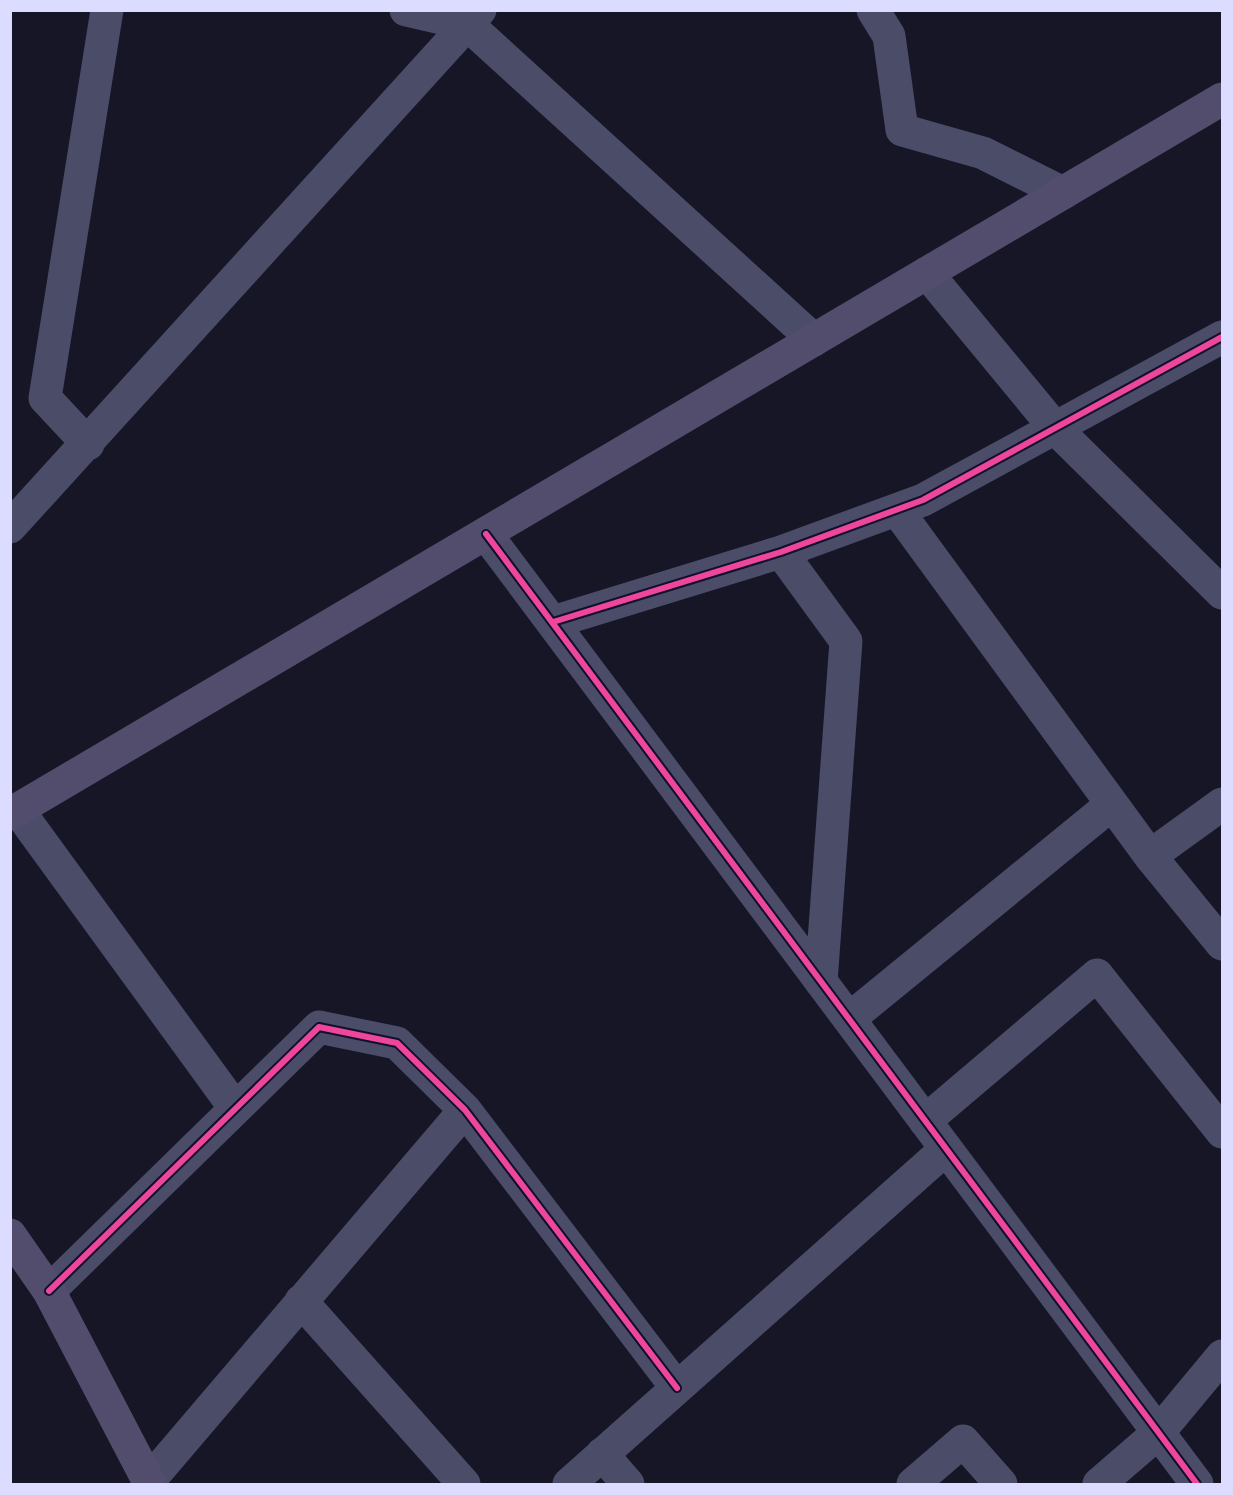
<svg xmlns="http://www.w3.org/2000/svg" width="1233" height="1495" viewBox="0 0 1233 1495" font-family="'Space Grotesk',sans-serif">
	<rect width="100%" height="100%" fill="#161627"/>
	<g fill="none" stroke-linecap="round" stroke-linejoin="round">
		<!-- minor -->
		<path stroke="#4a4c68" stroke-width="33" d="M 406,10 L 467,24 L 814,340
			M 873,10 L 889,36 L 902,130 L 983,153 L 1063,193
			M 927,273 L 1055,428 L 1222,593
			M 88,444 L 45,398 L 107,10
			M 897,510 L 1150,856 L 1222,804
			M 10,527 L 480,10
			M 486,534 L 1197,1484
			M 781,552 L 846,641 L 821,982
			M 553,622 L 781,552 L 923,500 L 1222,337
			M 18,810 L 235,1108
			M 1150,856 L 1222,944
			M 849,1019 L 1112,804
			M 925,1121 L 1097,975 L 1222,1132
			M 49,1291 L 319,1027 L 397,1043 L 465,1110 L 677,1388
			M 301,1301 L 464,1484
			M 602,1454 L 628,1484
			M 148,1482 L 465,1110
			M 569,1484 L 946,1149
			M 913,1484 L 963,1441 L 1001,1484
			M 1099,1484 L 1158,1433 L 1222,1356"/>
		<!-- major -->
		<path stroke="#534d6d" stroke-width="33" d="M 10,814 L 1222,99
			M 10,1235 L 49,1291 L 150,1484"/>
		<defs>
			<path id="cycleway" d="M 486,534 L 1197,1484
				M 553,622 L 781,552 L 923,500 L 1222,337
				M 49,1291 L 319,1027 L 397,1043 L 465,1110 L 677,1388"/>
		</defs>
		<!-- cycleway casing -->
		<use href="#cycleway" stroke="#100f2e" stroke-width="10"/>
		<!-- cycleway -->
		<use href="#cycleway" stroke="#ed469a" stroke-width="6"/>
	</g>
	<!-- border -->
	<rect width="1233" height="1495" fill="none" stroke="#dbdcff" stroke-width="24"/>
</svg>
